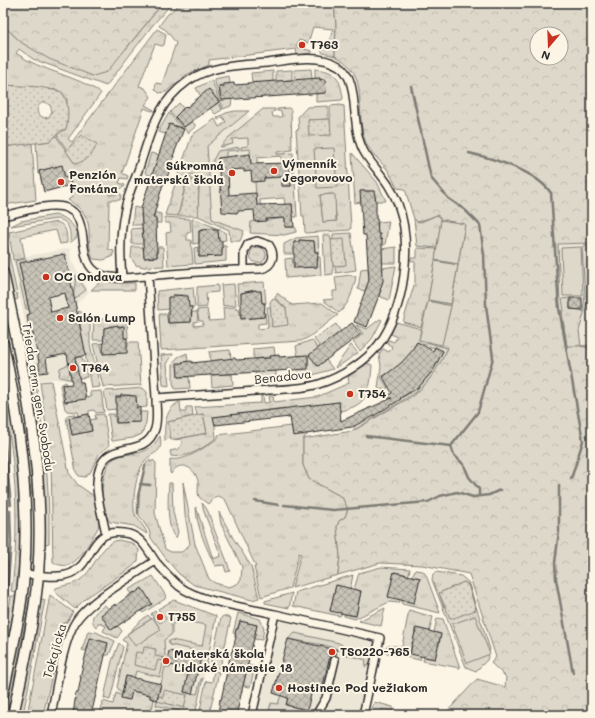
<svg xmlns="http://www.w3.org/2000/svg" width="595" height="718" viewBox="0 0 595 718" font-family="Mali,sans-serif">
	<defs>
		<pattern id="grass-tufts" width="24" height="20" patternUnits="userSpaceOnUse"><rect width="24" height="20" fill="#ded8ca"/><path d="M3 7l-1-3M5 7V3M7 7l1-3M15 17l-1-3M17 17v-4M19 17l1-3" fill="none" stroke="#bfbaae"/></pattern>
		<pattern id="forest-crowns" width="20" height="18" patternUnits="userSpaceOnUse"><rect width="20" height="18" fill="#ded8ca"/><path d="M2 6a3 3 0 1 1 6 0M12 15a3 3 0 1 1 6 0" fill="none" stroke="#bfbaae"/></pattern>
		<pattern id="park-dots" width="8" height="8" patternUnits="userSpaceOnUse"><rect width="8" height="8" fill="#ded8ca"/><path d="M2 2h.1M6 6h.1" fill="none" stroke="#bfbaae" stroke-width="1.8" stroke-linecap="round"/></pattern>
		<pattern id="building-cross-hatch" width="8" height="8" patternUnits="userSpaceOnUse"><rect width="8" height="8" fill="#c8c3b7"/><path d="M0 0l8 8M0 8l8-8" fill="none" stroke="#a39f95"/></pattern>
	</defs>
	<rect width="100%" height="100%" fill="#fcf5e5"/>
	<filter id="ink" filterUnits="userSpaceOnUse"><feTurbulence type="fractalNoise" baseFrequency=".025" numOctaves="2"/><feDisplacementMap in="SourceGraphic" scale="8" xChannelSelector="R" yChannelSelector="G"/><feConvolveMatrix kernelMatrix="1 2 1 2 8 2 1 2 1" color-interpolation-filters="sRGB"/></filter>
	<g filter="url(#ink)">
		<!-- built -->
		<path fill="#ece6d7" d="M 246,113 L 250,119 L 258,222 L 251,222 L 250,231 L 244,231 L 212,219 L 207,146 Z
			M 592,243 L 592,349 L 581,346 L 567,347 L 560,303 L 558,244 Z
			M 70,248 L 71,260 L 89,292 L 73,307 L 88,378 L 68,381 L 55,379 L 37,381 L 12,259 Z
			M 275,614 L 380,638 L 363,715 L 252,715 Z
			M 166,619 L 216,621 L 195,715 L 111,715 L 122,668 L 167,628 Z"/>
		<!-- grass -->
		<path fill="url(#grass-tufts)" stroke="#84827a" fill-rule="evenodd" d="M 165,3 L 172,3 L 152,26 L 106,86 L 33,59 L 19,49 L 16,53 C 42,72 76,75 101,93 L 68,139 L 72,142 L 157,29 L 166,34 L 164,45 L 162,46 L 155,44 L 139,86 L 145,88 L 151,97 L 145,105 L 154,110 L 152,111 L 144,108 L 122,173 L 128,176 L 127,179 L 121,178 L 119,183 L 125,185 L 124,187 L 118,189 L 118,187 L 108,187 L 109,195 L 120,193 L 121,195 L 120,200 L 109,200 L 108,249 L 114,251 L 112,257 L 103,260 L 93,259 C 83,235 100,219 68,200 L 72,197 L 73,192 L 69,177 L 65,178 L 62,166 L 39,171 L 39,174 L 38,174 L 36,143 L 51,141 L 56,136 L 75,164 L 81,135 L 67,150 L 57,135 L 66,129 L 67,99 L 58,90 L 3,85 L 3,25 L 22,43 L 126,49 L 158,9 Z
			M 181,3 L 334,3 L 336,25 L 335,56 L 323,53 L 321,50 L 323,48 L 327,49 L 333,29 L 313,27 L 308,43 L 299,40 L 296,47 L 312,51 L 312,53 L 297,55 L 296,49 L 209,60 L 209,65 L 188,74 L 166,92 L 159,93 L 155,89 L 156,83 L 162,84 L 176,43 L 166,30 L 159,26 L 167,15 Z
			M 311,69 L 312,79 L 295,80 L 294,70 Z
			M 315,69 C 337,71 340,78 343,98 L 342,100 L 316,102 L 316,94 L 326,93 L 325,80 L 315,78 Z
			M 292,70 L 292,80 L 287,80 L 287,82 L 276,81 L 276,71 Z
			M 273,71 L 273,81 L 257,84 L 257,82 L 252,83 L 251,73 Z
			M 229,76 L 230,84 L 219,86 L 221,100 L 232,99 L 231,106 L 223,109 L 214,79 Z
			M 212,80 L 222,110 L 215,114 L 210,108 L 219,102 L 209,89 L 202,95 L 200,95 L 196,88 Z
			M 179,103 L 183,108 L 176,117 L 184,127 L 192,121 L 196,126 L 188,133 L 170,112 Z
			M 340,105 L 344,106 L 351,228 L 350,230 L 306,233 L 305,232 L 304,216 L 302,216 L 296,130 L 299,129 L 298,117 L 307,107 L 328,106 L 328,119 L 308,120 L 330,135 L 330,106 ZM 333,194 L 337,221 L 323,222 L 320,195 Z
			M 289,108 L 291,110 L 292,150 L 277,152 L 277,154 L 293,153 L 294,176 L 291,177 L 290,163 L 282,163 L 281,156 L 257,158 L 258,178 L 251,169 L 250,149 L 241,150 L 241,147 L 248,146 L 248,138 L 232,139 L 233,144 L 220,147 L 228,138 L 263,109 L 275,109 L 275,111 L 272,112 L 273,117 L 282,117 L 281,111 L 277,111 L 277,109 Z
			M 235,111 L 249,111 L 207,146 L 212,219 L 244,231 L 240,241 L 230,241 L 229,230 L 198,216 L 199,182 L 194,181 L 194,179 L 197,178 L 198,175 L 190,174 L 189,177 L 192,178 L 192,181 L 177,178 L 192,135 L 215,119 L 219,127 L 226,122 L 223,117 L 218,120 L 217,118 L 226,113 Z
			M 169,113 L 182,128 L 170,124 L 166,134 L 158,132 Z
			M 32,143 L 36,200 L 3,205 L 3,147 Z
			M 239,147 L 239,150 L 226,151 L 226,157 L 218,158 L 219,170 L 214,170 L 213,160 L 218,151 Z
			M 151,153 L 159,155 L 152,176 L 145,173 Z
			M 352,153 L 377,182 L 386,201 L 376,201 L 374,191 L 361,191 L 361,202 L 355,203 Z
			M 282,177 L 283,186 L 291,186 L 291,182 L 295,182 L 297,217 L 293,217 L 292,204 L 285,205 L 284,198 L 260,200 L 261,219 L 258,219 L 255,182 L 264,178 Z
			M 176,181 L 186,183 L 178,216 L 165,215 Z
			M 134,207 L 161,214 L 161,223 L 157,223 L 154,213 L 141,214 L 142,225 L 132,225 Z
			M 55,215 C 66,216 72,224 78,233 L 76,238 L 70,243 C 71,231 69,220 56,219 L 11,226 L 21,221 Z
			M 437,215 L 440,217 L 441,220 L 437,248 L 417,246 L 414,219 L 421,222 Z
			M 165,217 L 190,219 L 191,232 L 187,233 L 187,240 L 191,240 L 193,264 L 168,266 L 166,233 L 171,232 L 170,223 L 165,223 Z
			M 285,218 L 285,227 L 294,227 L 296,228 L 296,232 L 284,235 L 250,233 L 251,222 Z
			M 192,219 L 198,220 L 225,232 L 226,240 L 219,241 L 218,230 L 204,229 L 199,231 L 199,243 L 193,244 Z
			M 389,221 L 385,245 L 382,245 L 381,239 L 377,235 L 378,222 Z
			M 56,222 C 67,224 67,235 67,243 L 60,244 L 56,230 L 21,237 L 25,258 L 13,260 L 9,232 Z
			M 142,228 L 143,244 L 132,244 L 131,229 Z
			M 351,233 L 356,270 L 336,273 L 335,266 L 333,266 L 333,274 L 325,275 L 323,235 L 330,235 L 331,240 L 333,239 L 333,234 Z
			M 318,236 L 319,252 L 315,252 L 314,241 L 299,240 L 299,242 L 294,242 L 295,254 L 284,254 L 284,244 L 296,238 Z
			M 3,242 L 7,245 L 18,299 L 14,300 C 9,282 3,262 3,242 Z
			M 584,245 L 588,245 L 587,303 L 579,331 L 581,346 L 592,345 L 592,349 L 581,346 L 567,347 L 562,312 L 564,311 L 562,299 L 570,298 L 570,309 L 582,310 L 583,312 L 585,295 L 582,247 Z
			M 223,246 L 226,246 L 226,261 L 195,264 L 194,248 L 198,247 L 197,252 L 199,252 L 199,257 L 221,256 Z
			M 132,247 L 143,247 L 144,258 L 157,257 L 158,247 L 163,247 L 164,266 L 144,267 L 136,265 L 131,258 Z
			M 396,247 L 396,263 L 382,263 L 381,249 Z
			M250 255a8 8 0 1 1 16 0a8 8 0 1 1-16 0Z
			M 417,248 L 437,249 L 435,260 L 458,265 L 435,261 L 428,300 L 451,304 L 451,306 L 428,301 L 421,327 L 403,322 L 415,282 L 415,262 L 410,260 L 411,258 L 417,258 Z
			M 318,257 L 320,257 L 321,275 L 286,278 L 285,259 L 292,258 L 294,268 L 317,267 Z
			M 26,259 L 27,262 L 19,263 L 29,309 L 26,309 L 15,261 Z
			M 396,266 L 389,300 L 379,296 L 381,285 L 369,281 L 365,291 L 358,289 L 361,269 L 368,268 L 369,279 L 382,278 L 382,268 Z
			M 76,275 L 86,290 L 73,300 Z
			M 351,275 L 356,277 C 353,290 350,303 339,313 L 323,300 L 333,299 L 333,291 L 337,291 L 335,277 Z
			M 101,281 L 116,283 L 135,283 L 135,290 L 91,290 Z
			M 264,282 L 266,303 L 262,303 L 255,290 L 241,293 L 242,304 L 239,305 L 237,284 Z
			M 234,284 L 236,305 L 223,306 L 221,285 Z
			M 218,285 L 218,292 L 206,293 L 207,307 L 197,308 L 197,287 Z
			M 193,287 L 195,307 L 189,307 L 182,295 L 173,295 L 173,297 L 168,298 L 169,309 L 158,310 L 157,291 Z
			M 277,293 L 292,305 L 322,303 L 338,315 L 309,337 L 301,341 L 161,350 L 159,314 L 166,314 L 168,323 L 191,322 L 192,312 L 197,312 L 198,321 L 194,322 L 194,326 L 203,325 L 203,321 L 199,321 L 197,310 L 207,309 L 209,321 L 224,320 L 223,308 L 236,307 L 236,309 L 239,308 L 241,319 L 264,317 L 264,312 L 265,312 L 266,323 L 258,324 L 258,329 L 268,328 L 267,307 L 271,307 L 272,327 L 286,308 L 275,298 Z
			M 79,311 L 90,317 L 90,344 L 100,387 L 91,388 L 78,313 Z
			M 94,319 L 127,319 L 128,338 L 124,338 L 123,326 L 109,326 L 109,327 L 104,328 L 104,340 L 93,340 Z
			M 380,319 L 382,320 L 372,339 L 360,351 L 353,342 L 363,334 L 356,325 L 367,329 Z
			M 396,322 L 421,329 L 419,340 L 448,348 L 437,370 L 421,389 L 353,431 L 356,424 L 369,418 L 366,410 L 370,407 L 374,415 L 411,392 L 407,385 L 419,387 L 432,372 L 425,366 L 426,364 L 434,368 L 443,351 L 417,342 L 412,350 L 420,355 C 406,361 393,370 381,377 L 388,388 L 381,390 L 378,388 L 381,366 L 379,354 L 383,349 L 389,352 L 392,347 L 387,343 L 389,340 L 394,342 L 397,337 L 391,334 Z
			M 336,324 L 341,332 L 320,347 L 314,339 Z
			M 312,340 L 318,349 L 310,355 L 317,366 L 326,360 L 333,369 L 299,379 L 298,369 L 308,368 L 308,356 L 298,356 L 296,346 Z
			M 128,342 L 138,342 L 141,385 L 103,387 L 93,344 L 103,343 L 101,344 L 103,354 L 128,347 Z
			M 351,345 L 358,353 L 336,368 L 335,367 Z
			M 274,347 L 275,356 L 255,359 L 253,357 L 253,349 Z
			M 230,350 L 231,359 L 211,361 L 209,352 Z
			M 73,353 C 86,358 84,363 87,377 L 69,379 L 59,377 L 60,368 L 69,364 L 70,374 L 78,372 Z
			M 187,353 L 188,361 L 183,362 L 178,377 L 189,377 L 190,388 L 175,389 L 173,383 L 173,363 L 178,357 Z
			M 173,354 L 167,364 L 169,386 L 163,385 L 161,355 Z
			M 367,363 L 372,365 C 370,391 369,405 340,411 L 338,402 L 300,408 L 292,418 L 287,418 L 285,408 L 214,417 L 216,438 C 203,448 188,459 171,456 L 170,451 L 179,449 L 182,443 L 181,439 L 173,440 L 207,433 L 203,414 L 197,415 L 195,407 L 261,403 L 261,396 L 263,396 L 264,403 L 270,402 L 269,396 L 273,396 L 274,402 L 317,397 L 349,383 L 348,377 Z
			M 28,369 L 32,370 L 35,378 C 44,433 50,487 49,543 L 43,545 L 44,500 L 41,462 Z
			M 276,371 L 276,382 L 256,383 L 255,372 Z
			M 3,374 L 6,380 C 17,450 25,520 16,592 L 11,591 C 17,557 17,510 14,475 C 12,441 3,408 3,374 Z
			M 232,374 L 233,385 L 212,387 L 211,375 Z
			M 51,381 L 69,473 L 78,485 L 94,496 L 99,524 L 98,528 C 88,544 75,576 53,562 L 51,462 L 40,382 Z
			M 66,382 L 66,402 L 90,397 L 90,392 L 101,391 L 104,412 L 96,413 L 94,410 L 89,411 L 89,414 L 79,416 L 78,412 L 67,411 L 65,409 L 60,385 Z
			M 143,388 L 147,392 L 147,407 L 137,408 L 131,395 L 121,395 L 121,397 L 116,397 L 117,409 L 107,410 L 104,391 Z
			M 180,402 L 181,412 L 186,412 L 186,407 L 192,407 L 193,416 L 168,422 L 171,437 L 165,441 C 164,426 165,408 180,402 Z
			M 140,412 L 147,412 L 146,423 L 142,434 L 133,438 L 112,441 L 108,414 L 114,414 L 116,423 L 140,422 Z
			M 75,414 L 76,416 L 69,418 L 72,435 L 92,431 L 90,420 L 96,419 L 95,415 L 104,414 L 109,446 L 99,454 L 90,473 L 85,477 L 79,476 L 76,472 L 66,417 L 68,415 Z
			M 21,415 L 32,458 L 34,506 L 28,476 Z
			M 291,426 L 309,433 L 303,439 L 303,465 L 309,479 L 342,497 L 348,509 L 345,517 L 339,521 L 337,527 L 340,556 L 338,575 L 292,588 L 301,554 L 299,553 L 290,588 L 261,597 L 254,567 L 256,567 L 226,501 C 216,491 213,499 208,504 L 199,497 C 197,492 199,486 198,481 C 195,467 179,459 171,474 L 170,473 L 170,459 C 186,462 205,447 218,438 L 218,435 Z
			M 3,430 L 10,506 L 3,500 Z
			M 160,436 C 164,456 152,450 144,462 C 136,474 133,495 134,510 C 135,519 145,525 147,534 L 134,526 L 110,522 C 99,506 100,480 109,463 C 122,447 145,463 160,436 Z
			M 149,460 L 150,460 L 150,462 L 152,462 L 153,460 L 156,463 L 155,513 L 165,549 L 171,552 L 182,552 L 190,544 L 185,515 L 183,482 L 195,544 L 209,579 L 215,583 L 229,587 L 237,584 L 241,580 L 242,567 L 221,524 L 219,512 L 233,538 L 251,566 L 259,598 L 252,600 L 194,585 L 179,574 L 167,560 L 151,538 L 149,530 L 138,514 L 140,485 L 145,465 Z
			M 169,483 L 172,483 L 173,512 L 178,532 L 176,538 C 166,530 168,495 169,483 Z
			M 202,503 C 210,511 210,519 214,529 C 219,543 226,556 230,571 L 226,572 L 224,565 L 215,566 C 207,549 196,526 196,507 L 213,559 L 221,556 L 204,512 Z
			M 10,513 L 6,594 L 3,590 L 3,525 Z
			M 118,540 L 132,543 L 139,550 L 138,561 L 132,567 L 86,598 L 75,609 L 54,591 L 56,588 C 64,585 73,585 80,580 C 95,569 99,545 118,540 Z
			M 381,567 L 410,569 L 408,577 L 405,576 L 405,574 L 394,572 L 392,583 L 400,600 L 399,603 L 389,602 L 355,619 L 344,616 L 344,614 L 356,616 L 361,591 L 354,589 L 359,573 Z
			M 415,570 L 423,571 L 426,575 L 440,613 L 402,604 L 402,600 L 417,589 L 420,578 L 412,576 Z
			M 436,572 L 461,576 L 468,582 L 490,649 L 487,660 L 476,671 L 466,667 L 432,580 L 433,574 ZM 464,582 L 469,585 L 476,609 L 444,607 L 439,593 Z
			M 353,575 L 350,590 L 336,585 L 330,610 L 342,613 L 340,616 L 293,606 L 296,592 Z
			M 153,576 L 166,596 L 165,599 L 143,613 L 141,611 L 135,593 L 134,592 L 131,594 L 128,590 Z
			M 292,593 L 289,608 L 265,603 L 265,601 Z
			M 50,595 L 73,612 L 67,622 L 59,625 L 57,630 L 62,631 L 43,715 L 27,715 Z
			M 11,596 L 16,596 L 3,671 L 3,644 Z
			M 26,598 L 30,598 L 8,715 L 4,715 Z
			M 40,598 L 45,600 L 23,715 L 18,715 Z
			M 174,600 L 216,616 L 205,673 L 197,671 L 192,656 L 194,650 L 170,645 L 168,642 L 171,640 L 202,646 L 206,625 L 178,620 L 172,625 L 172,634 L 164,640 L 165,655 L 160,677 L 136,671 L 134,678 L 126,676 L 122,694 L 117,687 L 127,643 L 122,640 L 137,624 L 148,615 L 151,619 L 127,634 L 161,630 L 151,614 L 155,611 L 157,614 L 154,616 L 160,623 L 166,619 L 158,609 Z
			M 105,605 L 109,610 L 102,615 L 111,630 L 118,626 L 122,631 L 117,638 L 103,631 L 106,626 L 99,623 L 96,627 C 87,617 97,611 105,605 Z
			M 385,608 L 381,626 L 359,621 Z
			M 409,610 L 433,617 L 429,633 L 427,631 L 415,628 L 414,642 L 412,642 L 410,653 L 421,656 L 420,660 L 382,652 L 388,646 L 402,646 Z
			M 238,613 L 260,619 L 264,628 L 262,640 L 254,639 L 257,625 L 240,621 L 235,634 L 233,633 Z
			M 223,616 L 231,618 L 220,668 L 210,666 L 221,618 Z
			M 437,618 L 443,619 L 460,668 L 423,661 L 424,657 L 435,659 L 438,648 L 436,648 L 439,645 L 441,634 L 434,632 Z
			M 88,631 L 96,632 L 115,641 L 109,655 L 105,655 L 108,643 L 91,638 L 86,651 L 82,650 Z
			M 295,633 L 339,643 L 345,647 L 348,656 L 343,655 L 344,651 L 324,645 L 288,639 Z
			M 119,643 L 123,647 L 110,700 L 104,698 L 112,661 Z
			M 347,647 L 373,653 L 369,665 L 365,667 L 366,660 L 350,656 Z
			M 171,665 L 189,669 L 184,692 L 197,694 L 201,679 L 203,678 L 195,715 L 179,715 L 180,711 L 156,705 L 165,667 L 170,668 Z
			M 248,665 L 255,667 L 250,687 L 243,686 Z
			M 214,671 L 219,672 L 209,715 L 199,715 L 206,681 L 212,682 Z
			M 292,681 L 286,705 L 303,709 L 301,715 L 292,715 L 269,710 L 271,703 L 278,704 L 281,695 Z
			M 132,691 L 150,695 L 150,698 L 154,699 L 151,715 L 100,715 L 103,701 L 113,704 L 116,693 L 122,696 L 121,698 L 129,700 Z
			M 374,702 L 393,707 L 393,711 L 382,709 L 380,715 L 370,715 Z"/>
		<!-- forest -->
		<path fill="url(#forest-crowns)" stroke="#84827a" fill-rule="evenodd" d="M 3,3 L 165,3 L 158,9 L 107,72 L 93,76 L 49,59 L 22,43 L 3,25 Z
			M 334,3 L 592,3 L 592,243 L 558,244 L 560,303 L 567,346 L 581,346 L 592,349 L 592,715 L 444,715 L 477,679 L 505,687 L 506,677 L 491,663 L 496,657 L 469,574 L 422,565 L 380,563 L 338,575 L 340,556 L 337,527 L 339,521 L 345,517 L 348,509 L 342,497 L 309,479 L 303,465 L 303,439 L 353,431 L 414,395 C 430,382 439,366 448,348 L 441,346 L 451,306 L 465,224 L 441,220 L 440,217 L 437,215 L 418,222 L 414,219 L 405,189 L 397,188 C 394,182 391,175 387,169 C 379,160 371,153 366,143 C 353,112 372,73 335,56 L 336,25 ZM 537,34 L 561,34 L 561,58 L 537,58 Z"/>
		<!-- park -->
		<path fill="url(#park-dots)" stroke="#84827a" fill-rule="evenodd" d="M 3,85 L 40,87 L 62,92 C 69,101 69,118 66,129 L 60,131 L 51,141 L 3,147 ZM 44,102 L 50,105 L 52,111 L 49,117 L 44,118 L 38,114 C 36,109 38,104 44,102 Z
			M 330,119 L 331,135 L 309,136 L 308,120 Z
			M 81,135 L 97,144 C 92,156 88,160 75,164 L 66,151 Z
			M 187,180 L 199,181 L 198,216 L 178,216 Z
			M 344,239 L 346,265 L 333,266 L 331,240 Z
			M 273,298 L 286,308 L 288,325 L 272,327 L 270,302 Z
			M 203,414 L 207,433 L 171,440 L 168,422 Z
			M 464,582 L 468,585 L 476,610 L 454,618 L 450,618 L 439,593 Z
			M 144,647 L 156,649 L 155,656 L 164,658 L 163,661 L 158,660 L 155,670 L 134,665 L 136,652 L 143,653 Z
			M 164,690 L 187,695 L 184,708 L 157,701 L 159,696 L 163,697 Z"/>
		<!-- pitch -->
		<path fill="#ded8ca" stroke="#84827a" d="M 334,148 L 337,187 L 317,188 L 314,149 Z
			M 333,194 L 335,195 L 336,221 L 323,222 L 320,195 Z
			M 441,220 L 465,224 L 458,264 L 435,260 Z
			M 581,247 L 583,296 L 563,296 L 561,248 Z
			M 435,261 L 458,265 L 451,304 L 428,300 Z
			M 428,301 L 451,306 L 442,345 L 419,340 Z
			M 475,616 L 490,654 L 467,663 L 452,624 Z
			M 153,618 L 161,630 L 135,646 L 127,634 Z"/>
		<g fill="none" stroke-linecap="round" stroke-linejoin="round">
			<!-- stream -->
			<path stroke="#7d7b74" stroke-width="2.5" d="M 411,86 L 431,178 L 448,198 L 465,210 L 480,225 L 484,255 L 486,305 L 493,358 L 478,412 L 451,446
				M 469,153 C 495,159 535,170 551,193 L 559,308 L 583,441 L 571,479
				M 3,427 L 11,505
				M 366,436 L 451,446
				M 451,446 L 454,455 L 464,465 L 469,477 L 479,489 L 479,496
				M 140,484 L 150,485
				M 559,485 L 559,531 L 555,563 L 556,579 L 573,673
				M 255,501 L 279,505
				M 284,505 L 333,510 L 428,502 L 440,496 L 457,492 L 473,497 L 489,495 L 500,490
				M 138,513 L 138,496 L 145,466
				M 7,595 L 11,542 L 10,510
				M 3,619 L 6,602"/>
		</g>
		<!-- building -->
		<path fill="url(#building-cross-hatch)" stroke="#2b2b2b" fill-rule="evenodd" d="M 320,78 L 320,80 L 325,79 L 326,93 L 221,100 L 219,86 L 224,86 L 224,84 L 234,83 L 234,85 L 248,84 L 248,83 Z
			M 209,89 L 219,102 L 184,127 L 175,117 L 186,106 L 187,107 Z
			M 169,124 L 184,129 L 173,156 L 174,156 L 165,184 L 163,184 L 153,218 L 156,218 L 157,257 L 144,258 L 141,208 Z
			M 250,154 L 251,164 L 290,163 L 291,186 L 282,186 L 282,177 L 264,178 L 264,181 L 252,182 L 251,171 L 244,172 L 244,169 L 228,170 L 229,195 L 256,193 L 257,205 L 292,204 L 294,227 L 285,227 L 285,218 L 266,219 L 266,221 L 255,222 L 254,210 L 238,211 L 238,213 L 222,212 L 218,158 Z
			M 62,165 L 65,178 L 69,177 L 71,185 L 44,192 L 39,171 Z
			M 360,191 L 374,191 L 376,201 L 376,219 L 377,219 L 378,234 L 380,234 L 380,240 L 382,239 L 382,245 L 383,281 L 380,290 L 381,290 L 367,327 L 354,322 L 369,280 L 366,235 L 363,235 Z
			M 213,228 L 213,230 L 218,230 L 219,241 L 222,241 L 222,256 L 199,257 L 199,231 Z
			M 299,240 L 314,241 L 315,252 L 318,252 L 317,267 L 294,268 L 294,242 L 299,242 Z
			M 65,254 L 86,355 L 75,358 L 80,382 L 83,382 L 86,399 L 65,402 L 62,385 L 72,384 L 67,354 L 46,358 L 48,372 L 39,373 L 39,362 L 33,333 L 30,334 L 27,315 L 30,314 L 19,263 ZM 65,293 L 68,308 L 51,312 L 48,297 Z
			M 256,290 L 256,291 L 261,291 L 262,303 L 265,303 L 264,317 L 241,319 L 241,293 Z
			M 173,295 L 188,296 L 189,307 L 192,307 L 191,322 L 168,323 L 168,297 L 173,297 Z
			M 570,298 L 582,298 L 582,310 L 570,309 Z
			M 352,323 L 361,334 L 318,366 L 309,355 Z
			M 118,325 L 118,327 L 124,326 L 124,338 L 127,338 L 127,353 L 103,354 L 104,328 Z
			M 417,342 L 433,351 L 435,347 L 443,351 L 434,369 L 418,388 L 400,398 L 401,399 L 372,417 L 352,427 L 293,436 L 290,417 L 215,425 L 213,417 L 339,402 L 341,421 L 392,398 L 385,398 L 392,393 L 383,377 L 401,363 L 411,352 Z
			M 279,355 L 279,357 L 308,355 L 308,369 L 178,377 L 177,363 L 183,363 L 182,362 L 192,361 L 192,363 L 235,358 L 236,360 L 270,358 L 269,356 Z
			M 121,395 L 136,396 L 137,408 L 140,407 L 140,422 L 116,423 L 116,397 L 121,397 Z
			M 89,414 L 92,431 L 72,435 L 69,418 Z
			M 394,572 L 420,578 L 414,603 L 388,597 Z
			M 336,585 L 361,591 L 356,616 L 330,611 Z
			M 142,588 L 152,604 L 111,630 L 101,615 L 115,604 L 115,606 L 134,592 L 135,593 Z
			M 240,621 L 257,625 L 237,712 L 237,715 L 218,715 L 220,699 L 221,700 L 231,652 L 232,652 L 236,637 L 235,637 L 236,629 L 238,629 Z
			M 416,628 L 441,634 L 435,659 L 410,654 Z
			M 90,638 L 108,643 L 97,690 L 91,715 L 73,715 L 76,693 L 78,693 L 81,677 L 80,677 Z
			M 288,639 L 337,650 L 336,655 L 330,656 L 322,689 L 313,687 L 307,710 L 286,705 L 288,698 L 273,693 Z
			M 169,651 L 201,658 L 192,694 L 184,692 L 189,669 L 166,664 Z
			M 126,676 L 161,684 L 157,700 L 150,698 L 150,695 L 132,691 L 130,700 L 121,698 Z"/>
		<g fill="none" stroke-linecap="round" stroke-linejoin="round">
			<defs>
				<path id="street" d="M 3,216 C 19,213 37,206 54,206 C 99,206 70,262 100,274 C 116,281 140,276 157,275 C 192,272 226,270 261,269 C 273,266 276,255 269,245 L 257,241 L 248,244 L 244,252 L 244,269
					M 148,275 L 156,398
					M 106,534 C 103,517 96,498 97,482 C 100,433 144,463 155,429 C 158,419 156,408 156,398 C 189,396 223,393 256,391 C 277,389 299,390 319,384 C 341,377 366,362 379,344 C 405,308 413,245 398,204 C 389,181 378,173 366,155 C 348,129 362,81 339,66 C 319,53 289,60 267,63 C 241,65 211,65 188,81 C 157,103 151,131 140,165 C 135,180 128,194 125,209 C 120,230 120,254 122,277
					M 24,574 C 39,575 59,579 72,573 C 95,561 89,528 124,533 C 141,535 147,549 156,562 C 163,570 171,579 179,586 C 199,602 249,608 275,614 L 252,715
					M 275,614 L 380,638 L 363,715
					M 51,715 C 56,691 63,640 76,621 C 89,601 134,575 155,561
					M 316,715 L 326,698 L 335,660"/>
				<path id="secondary" d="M 3,273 C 24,372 46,473 38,575 C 34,622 23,669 13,715
					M 3,344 C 19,419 30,497 24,574 C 21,614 11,654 3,694"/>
			</defs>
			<!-- street casing -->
			<use href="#street" stroke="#2b2b2b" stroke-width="10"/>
			<!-- secondary casing -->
			<use href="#secondary" stroke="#2b2b2b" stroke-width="13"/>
			<!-- street -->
			<use href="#street" stroke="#fcf5e5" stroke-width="7"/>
			<!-- secondary -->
			<use href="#secondary" stroke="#fcf5e5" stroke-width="10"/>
		</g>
	</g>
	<!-- markers -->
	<g fill="#c8321e" stroke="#fcf5e5" stroke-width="1.5">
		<circle cx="302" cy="45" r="4"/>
		<circle cx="274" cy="171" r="4"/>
		<circle cx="232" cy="173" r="4"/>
		<circle cx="61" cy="182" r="4"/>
		<circle cx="46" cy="277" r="4"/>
		<circle cx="60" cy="318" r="4"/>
		<circle cx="73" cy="368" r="4"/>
		<circle cx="350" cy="394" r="4"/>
		<circle cx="160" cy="617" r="4"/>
		<circle cx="332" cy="652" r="4"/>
		<circle cx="166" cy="661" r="4"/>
		<circle cx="279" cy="688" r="4"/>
	</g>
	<g text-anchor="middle" stroke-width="4" stroke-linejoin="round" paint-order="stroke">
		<!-- poi labels -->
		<g font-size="12" font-weight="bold" fill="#2b2b2b" stroke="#fcf5e5" text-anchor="start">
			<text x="310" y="49">T763</text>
			<text x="282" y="168">Výmenník<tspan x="282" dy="14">Jegorovovo</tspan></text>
			<text x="224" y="170" text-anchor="end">Súkromná<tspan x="224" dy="14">materská škola</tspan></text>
			<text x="69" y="179">Penzión<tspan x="69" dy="14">Fontána</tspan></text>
			<text x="54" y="281">OC Ondava</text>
			<text x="68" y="322">Salón Lump</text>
			<text x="81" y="372">T764</text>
			<text x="358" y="398">T754</text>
			<text x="168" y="621">T755</text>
			<text x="340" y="656">TS0220-765</text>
			<text x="174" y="658">Materská škola<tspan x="174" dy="14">Lidické námestie 18</tspan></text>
			<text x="287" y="692">Hostinec Pod vežiakom</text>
		</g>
		<!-- street labels -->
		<g font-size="12" fill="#2b2b2b" stroke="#fcf5e5">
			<text transform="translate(283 377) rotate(-6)" y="4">Benadova</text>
			<text transform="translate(38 397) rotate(81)" y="4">Trieda arm. gen. Svobodu</text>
			<text transform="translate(55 651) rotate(-74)" y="4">Tokajícka</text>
		</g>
	</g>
	<!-- margin -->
	<rect width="595" height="718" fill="none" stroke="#fcf5e5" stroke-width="16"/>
	<rect x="8" y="8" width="579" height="702" fill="none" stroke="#2b2b2b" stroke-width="1.5" filter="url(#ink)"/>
	<!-- north arrow -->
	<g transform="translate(549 46) rotate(199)"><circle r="19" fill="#fcf5e5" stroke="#a8a49b"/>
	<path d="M0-3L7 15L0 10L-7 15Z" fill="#c8321e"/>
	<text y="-6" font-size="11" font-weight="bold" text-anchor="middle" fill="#2b2b2b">N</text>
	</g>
</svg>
